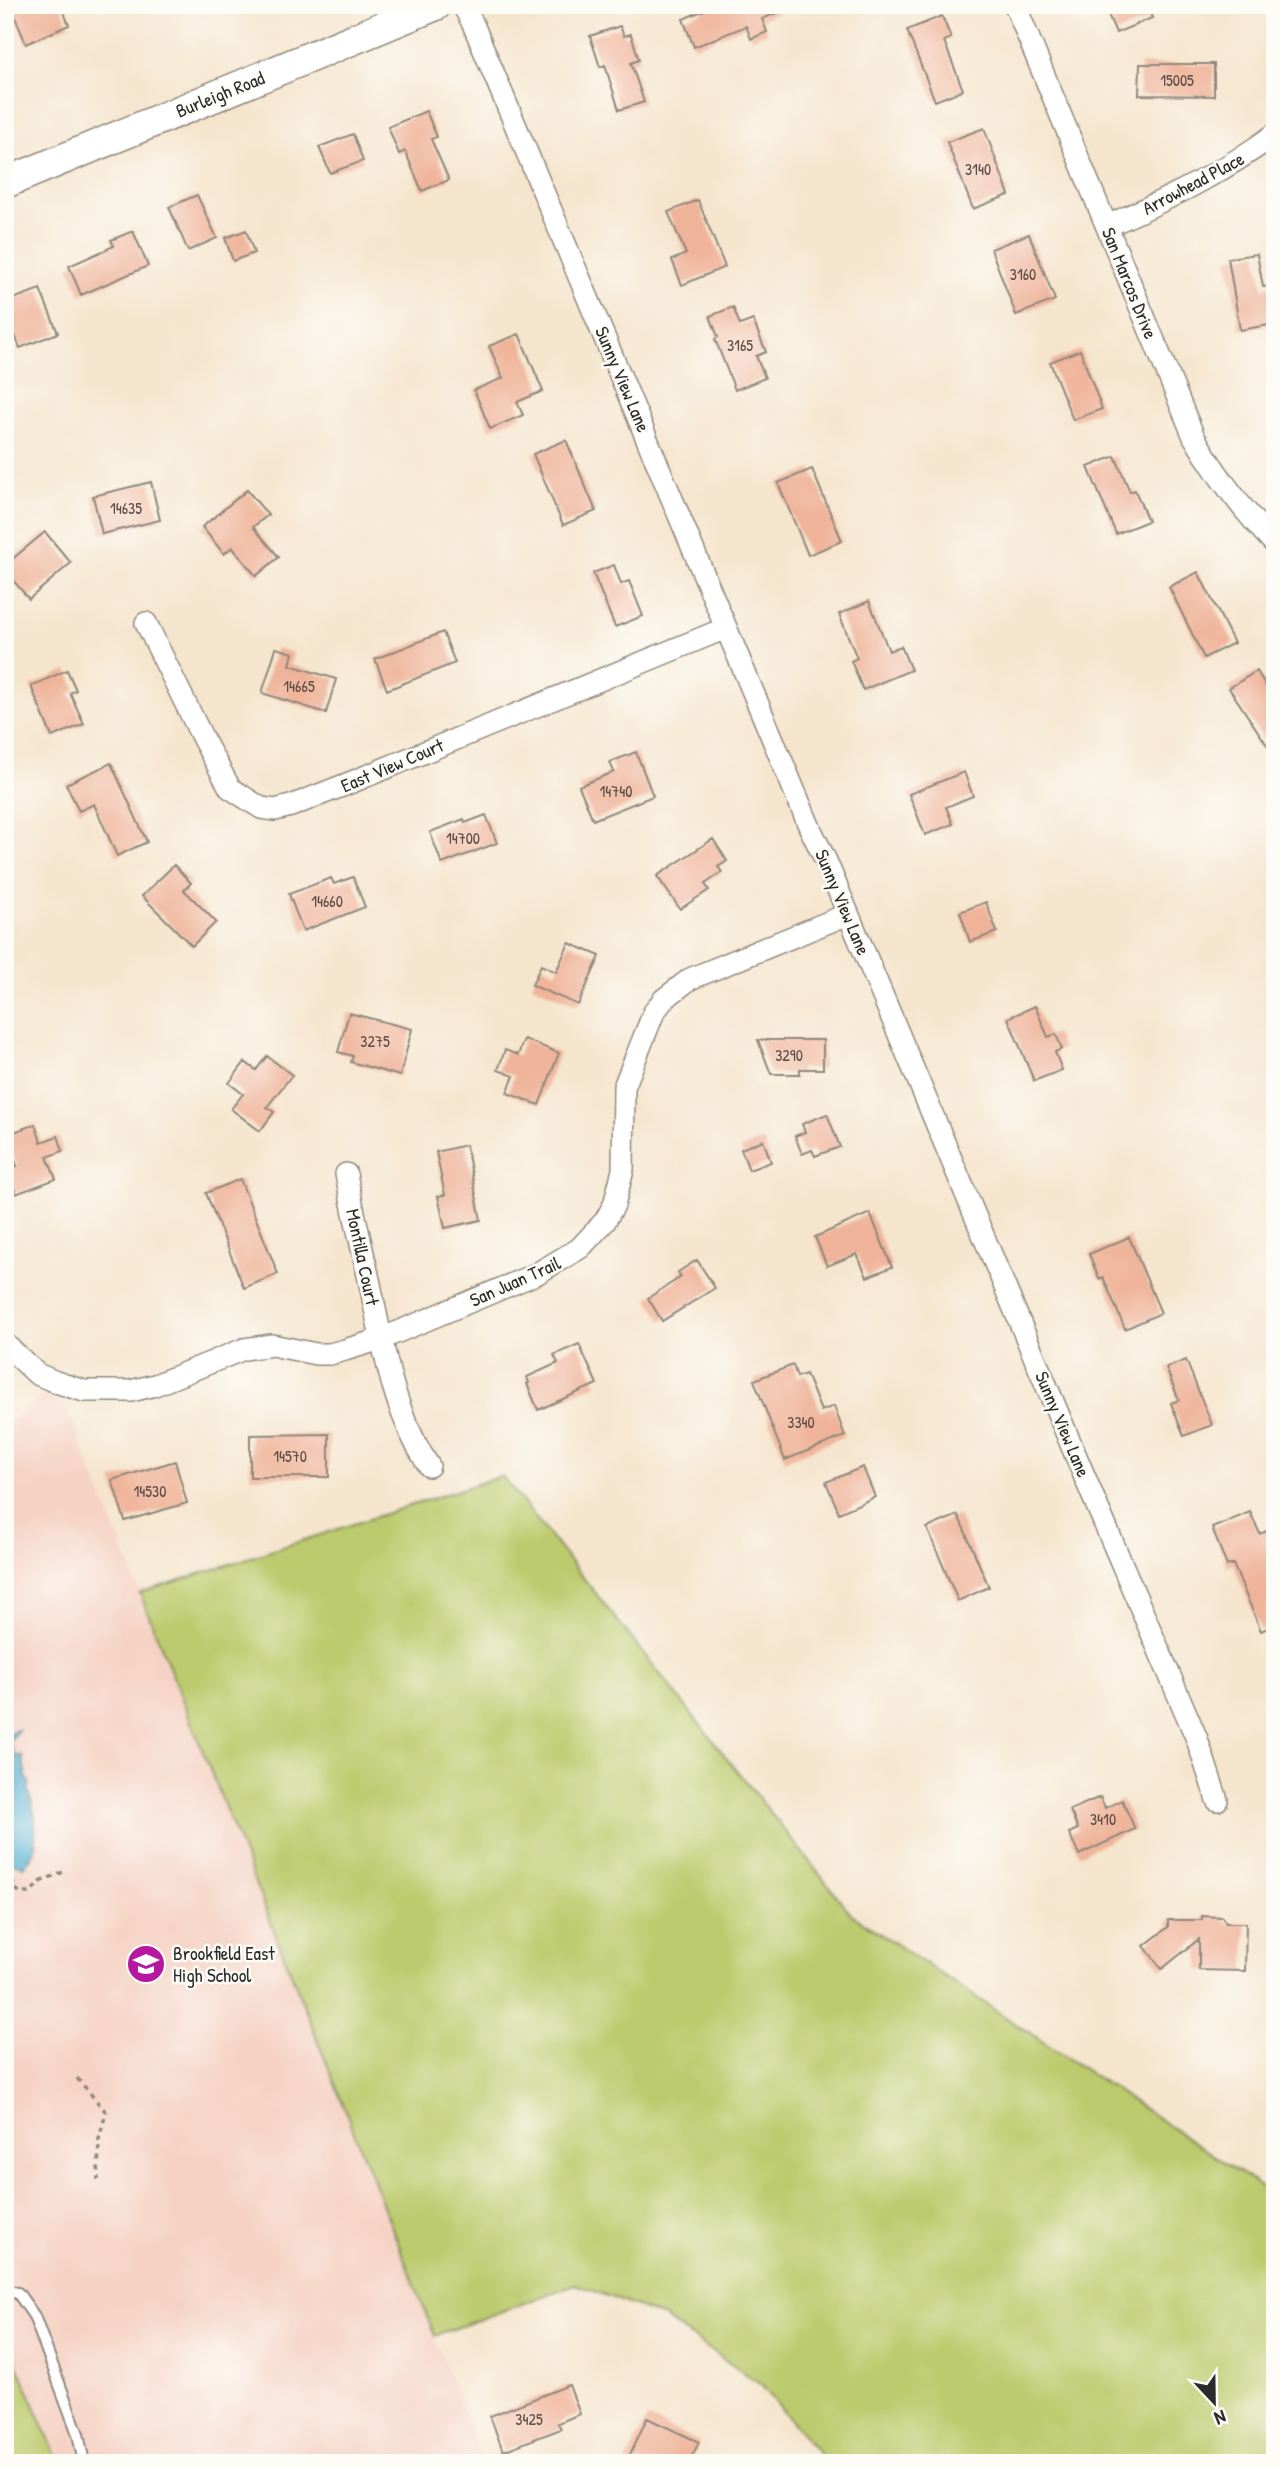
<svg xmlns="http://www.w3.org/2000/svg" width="1280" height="2468" viewBox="0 0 1280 2468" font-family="'Patrick Hand',sans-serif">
	<rect width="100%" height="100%" fill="#fdfcf7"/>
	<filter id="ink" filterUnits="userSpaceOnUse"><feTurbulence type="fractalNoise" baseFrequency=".0143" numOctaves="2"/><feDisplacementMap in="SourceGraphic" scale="14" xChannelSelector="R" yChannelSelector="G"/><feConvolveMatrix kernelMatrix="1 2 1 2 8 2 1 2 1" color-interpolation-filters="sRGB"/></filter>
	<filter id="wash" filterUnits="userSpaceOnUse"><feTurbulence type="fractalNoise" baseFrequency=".00686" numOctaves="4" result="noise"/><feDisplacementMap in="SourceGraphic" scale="28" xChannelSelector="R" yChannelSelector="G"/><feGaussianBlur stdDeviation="1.57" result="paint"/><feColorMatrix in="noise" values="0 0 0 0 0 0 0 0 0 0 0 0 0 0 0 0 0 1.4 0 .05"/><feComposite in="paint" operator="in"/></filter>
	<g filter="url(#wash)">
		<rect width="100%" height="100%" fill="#f5e5cd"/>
		<!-- built -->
		<path fill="#f5d2c3" d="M 46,1393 L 66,1406 L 484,2463 L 5,2463 L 5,1426 Z"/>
		<!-- green -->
		<path fill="#bbca6c" stroke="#737a4c" stroke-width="2" d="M 502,1476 L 852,1915 L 1275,2196 L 1275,2463 L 827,2463 L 761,2385 L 661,2316 L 575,2284 L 435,2336 L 140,1593 Z
			M 5,2335 L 59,2463 L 5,2463 Z"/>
		<!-- water -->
		<path fill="#51adcf" stroke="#3e6c7d" stroke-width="2" d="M 18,1730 L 9,1742 L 16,1757 L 22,1755 L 26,1777 L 30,1784 L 28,1788 C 33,1806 38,1825 34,1844 L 37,1843 L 33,1854 L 29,1856 L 31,1858 L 23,1866 L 10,1862 L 7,1870 L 5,1732 L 10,1733 Z"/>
		<g id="blocks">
			<!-- building -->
			<path fill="#efb399" d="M 22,5 L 61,5 L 69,25 L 26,44 L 12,9 Z
				M 716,5 L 793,5 L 794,6 L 762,19 L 767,32 L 751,39 L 746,26 L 694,47 L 683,19 Z
				M 1104,5 L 1147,5 L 1152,18 L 1116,33 Z
				M 942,16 L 951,38 L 944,41 L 963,90 L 935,101 L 907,30 Z
				M 620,26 L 624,36 L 631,34 L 639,60 L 631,63 L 644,102 L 619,110 L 605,65 L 600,67 L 590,36 Z
				M 1140,64 L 1214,64 L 1214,96 L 1139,95 Z
				M 426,111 L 437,137 L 431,139 L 449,180 L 422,191 L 405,151 L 399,154 L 388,127 Z
				M 984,128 L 1009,195 L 973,209 L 947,142 Z
				M 353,134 L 363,161 L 330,173 L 319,147 Z
				M 197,195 L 217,238 L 188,251 L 169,207 Z
				M 698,200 L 725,267 L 682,285 L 672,260 L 686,254 L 668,212 Z
				M 246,230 L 254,253 L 233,261 L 225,238 Z
				M 133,231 L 148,266 L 81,295 L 69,266 L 114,246 L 111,240 Z
				M 1029,234 L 1055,300 L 1016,315 L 991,249 Z
				M 1257,254 L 1263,287 L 1271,286 L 1275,324 L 1240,330 L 1228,258 Z
				M 40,289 L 58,333 L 20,348 L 11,325 L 5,327 L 5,302 Z
				M 733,307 L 740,325 L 753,320 L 766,352 L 756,356 L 765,378 L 735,390 L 715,339 L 718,337 L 710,316 Z
				M 519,334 L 543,391 L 517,402 L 523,415 L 490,429 L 474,390 L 503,378 L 489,346 Z
				M 1080,350 L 1102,409 L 1073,420 L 1050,362 Z
				M 566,440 L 596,511 L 563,525 L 533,454 Z
				M 1115,456 L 1130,492 L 1135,490 L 1148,521 L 1116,534 L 1088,467 Z
				M 812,469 L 842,541 L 808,555 L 778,483 Z
				M 151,482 L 160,520 L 102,534 L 93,496 Z
				M 247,490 L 268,515 L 253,527 L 279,557 L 256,576 L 232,547 L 224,554 L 202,527 Z
				M 45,532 L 71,563 L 29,599 L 5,571 L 5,565 Z
				M 614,565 L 621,584 L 629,581 L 643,616 L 615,627 L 593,573 Z
				M 1198,572 L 1234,643 L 1204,658 L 1169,587 Z
				M 869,601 L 889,651 L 901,646 L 911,670 L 863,690 L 851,661 L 857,658 L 839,614 Z
				M 443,632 L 455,663 L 387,690 L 375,659 Z
				M 276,648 L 293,653 L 290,665 L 336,679 L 326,713 L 262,693 Z
				M 67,670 L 76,690 L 70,693 L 84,724 L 52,737 L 31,686 Z
				M 1257,671 L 1269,691 L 1275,688 L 1275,757 L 1229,688 Z
				M 636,752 L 653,796 L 593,820 L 579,786 L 614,772 L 610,762 Z
				M 111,763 L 147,842 L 117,856 L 94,804 L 79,811 L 66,784 Z
				M 964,772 L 973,796 L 946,807 L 953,824 L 925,835 L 909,794 Z
				M 486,815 L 497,843 L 442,864 L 430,832 L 464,819 L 465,823 Z
				M 713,839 L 727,861 L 718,867 L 722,872 L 705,884 L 709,890 L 680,909 L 657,876 Z
				M 174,865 L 191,883 L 184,890 L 216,922 L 192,946 L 142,896 Z
				M 353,877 L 365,907 L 303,931 L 289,894 L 331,878 L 334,884 Z
				M 986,902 L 997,932 L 970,942 L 960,912 Z
				M 569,943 L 600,956 L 578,1005 L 532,985 L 541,965 L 556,972 Z
				M 1035,1006 L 1048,1037 L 1056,1034 L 1062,1049 L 1055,1052 L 1062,1070 L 1034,1081 L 1008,1018 Z
				M 349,1013 L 412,1029 L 400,1076 L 351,1062 L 353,1056 L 338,1052 Z
				M 524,1039 L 559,1053 L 539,1105 L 507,1093 L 514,1076 L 498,1070 L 505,1050 L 518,1055 Z
				M 758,1040 L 823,1040 L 823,1069 L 800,1069 L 800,1074 L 771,1074 Z
				M 267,1056 L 292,1075 L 267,1107 L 274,1112 L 260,1131 L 231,1109 L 243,1094 L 229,1083 L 245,1062 L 256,1070 Z
				M 827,1114 L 840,1147 L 815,1156 L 812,1150 L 802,1154 L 795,1136 L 805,1132 L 802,1124 Z
				M 35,1124 L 41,1142 L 58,1136 L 63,1151 L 47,1157 L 56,1179 L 16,1194 L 8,1169 L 17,1166 L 6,1135 Z
				M 763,1140 L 771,1162 L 749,1170 L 741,1149 Z
				M 466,1145 L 481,1220 L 445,1228 L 438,1196 L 445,1195 L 436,1152 Z
				M 240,1179 L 278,1274 L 244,1288 L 206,1193 Z
				M 870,1213 L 892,1267 L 867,1277 L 857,1254 L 827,1266 L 815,1237 Z
				M 1129,1237 L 1161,1313 L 1125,1329 L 1103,1277 L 1099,1279 L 1089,1254 Z
				M 697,1260 L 715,1288 L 662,1321 L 648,1298 L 681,1277 L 678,1272 Z
				M 579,1344 L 597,1384 L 538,1410 L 527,1384 L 529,1383 L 527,1377 L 558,1363 L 554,1355 Z
				M 1186,1360 L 1212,1425 L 1184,1436 L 1171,1403 L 1179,1400 L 1166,1368 Z
				M 793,1365 L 797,1377 L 806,1374 L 821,1411 L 834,1406 L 845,1436 L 785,1460 L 754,1380 Z
				M 329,1434 L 329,1477 L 250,1477 L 250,1435 Z
				M 175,1461 L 187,1503 L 125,1521 L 112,1480 Z
				M 863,1467 L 875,1497 L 839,1513 L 826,1482 Z
				M 1250,1512 L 1260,1534 L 1275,1527 L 1275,1625 L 1261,1631 L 1233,1564 L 1227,1566 L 1212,1528 Z
				M 958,1515 L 989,1587 L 958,1601 L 927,1528 Z
				M 1100,1797 L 1105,1808 L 1122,1800 L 1135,1829 L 1079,1855 L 1069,1833 L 1078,1829 L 1070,1810 Z
				M 1202,1916 L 1222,1917 L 1226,1923 L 1246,1923 L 1245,1971 L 1199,1970 L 1199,1939 L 1162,1969 L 1144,1946 L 1168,1927 L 1168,1920 L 1202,1920 Z
				M 569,2385 L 580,2414 L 558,2423 L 561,2429 L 503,2451 L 490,2416 Z
				M 647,2418 L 699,2442 L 689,2463 L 626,2463 Z"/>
		</g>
	</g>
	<g filter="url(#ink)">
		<use href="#blocks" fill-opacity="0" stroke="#90887c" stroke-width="2"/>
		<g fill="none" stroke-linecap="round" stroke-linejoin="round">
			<defs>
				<path id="lane" d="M 5,2290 L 18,2293 L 34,2316 L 78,2434 L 84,2463"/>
				<path id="street" d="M 463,5 L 473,24 L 810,828 L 826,861 L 1094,1499 L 1197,1739 L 1217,1800
					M 1015,5 L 1194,437 C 1217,476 1243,511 1275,544
					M 1107,226 C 1166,200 1223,173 1275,134
					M 146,623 L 204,741 L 230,788 L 261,808 L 275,810 L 291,806 L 352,782 L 726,628
					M 346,1174 C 353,1211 362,1248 370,1284 C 383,1347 393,1412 429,1466
					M 5,1344 L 37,1374 L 56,1382 L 84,1391 L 131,1391 L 155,1385 L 244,1349 L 272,1345 L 316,1354 L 330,1354 L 345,1350 L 381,1339 L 536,1274 L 580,1248 L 605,1221 L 614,1205 L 623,1170 L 624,1087 L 654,1012 L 664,999 L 690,979 L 848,914"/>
				<path id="secondary" d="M 5,183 L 436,5"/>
			</defs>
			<!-- lane casing -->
			<use href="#lane" stroke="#90887c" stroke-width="14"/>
			<!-- street casing -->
			<use href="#street" stroke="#90887c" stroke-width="24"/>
			<!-- secondary casing -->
			<use href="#secondary" stroke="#90887c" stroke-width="33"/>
			<!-- path -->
			<path stroke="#90887c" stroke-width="3.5" stroke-dasharray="5 5" stroke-linecap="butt" d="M 5,1875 L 13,1879 L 14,1888 L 21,1893 L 29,1893 L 42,1881 L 63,1872
				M 77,2078 L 106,2112 L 99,2139 L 98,2180"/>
			<!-- lane -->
			<use href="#lane" stroke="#fff" stroke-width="10"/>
			<!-- street -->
			<use href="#street" stroke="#fff" stroke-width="21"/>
			<!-- secondary -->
			<use href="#secondary" stroke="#fff" stroke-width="30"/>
		</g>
	</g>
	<!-- icons -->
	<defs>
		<symbol id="school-disc" viewBox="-11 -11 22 22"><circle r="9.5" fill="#b5179e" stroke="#fdfcf7"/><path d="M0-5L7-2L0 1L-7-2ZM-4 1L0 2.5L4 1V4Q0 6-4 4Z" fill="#fff"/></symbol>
	</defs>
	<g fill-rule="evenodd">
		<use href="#school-disc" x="124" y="1942" width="44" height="44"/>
	</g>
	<g text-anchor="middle" stroke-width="5" stroke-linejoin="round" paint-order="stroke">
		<!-- number labels -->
		<g font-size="16" fill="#5c4d46">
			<text x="1177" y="86">15005</text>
			<text x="978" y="175">3140</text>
			<text x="1023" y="280">3160</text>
			<text x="740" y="351">3165</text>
			<text x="126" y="514">14635</text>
			<text x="299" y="692">14665</text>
			<text x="616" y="797">14740</text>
			<text x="463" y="844">14700</text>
			<text x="327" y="907">14660</text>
			<text x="375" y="1047">3275</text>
			<text x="789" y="1061">3290</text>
			<text x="801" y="1428">3340</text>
			<text x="290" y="1462">14570</text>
			<text x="150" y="1497">14530</text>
			<text x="1103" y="1825">3410</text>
			<text x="529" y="2425">3425</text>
		</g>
		<!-- street labels -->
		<g font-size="19" fill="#2b2b2b" stroke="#fdfcf7">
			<text transform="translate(220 94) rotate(-22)" y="7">Burleigh Road</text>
			<text transform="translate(1193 183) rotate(-28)" y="7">Arrowhead Place</text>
			<text transform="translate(1130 283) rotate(68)" y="7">San Marcos Drive</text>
			<text transform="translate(623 379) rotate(67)" y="7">Sunny View Lane</text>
			<text transform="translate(392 765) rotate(-23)" y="7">East View Court</text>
			<text transform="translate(843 902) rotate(67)" y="7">Sunny View Lane</text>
			<text transform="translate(363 1257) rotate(78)" y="7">Montilla Court</text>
			<text transform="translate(515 1281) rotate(-24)" y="7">San Juan Trail</text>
			<text transform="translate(1063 1424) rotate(67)" y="7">Sunny View Lane</text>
		</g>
		<!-- poi labels -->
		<g font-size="19" fill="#2b2b2b" stroke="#fdfcf7" text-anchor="start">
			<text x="173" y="1960">Brookfield East<tspan x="173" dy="22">High School</tspan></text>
		</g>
	</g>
	<!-- margin -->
	<rect width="1280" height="2468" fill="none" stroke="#fdfcf7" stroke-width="28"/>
	<!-- north arrow -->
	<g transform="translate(1214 2402) rotate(158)" stroke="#fdfcf7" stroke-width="5" paint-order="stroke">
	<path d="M0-5L12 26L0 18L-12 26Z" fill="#2b2b2b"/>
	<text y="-10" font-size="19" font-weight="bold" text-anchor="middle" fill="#2b2b2b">N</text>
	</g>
</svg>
